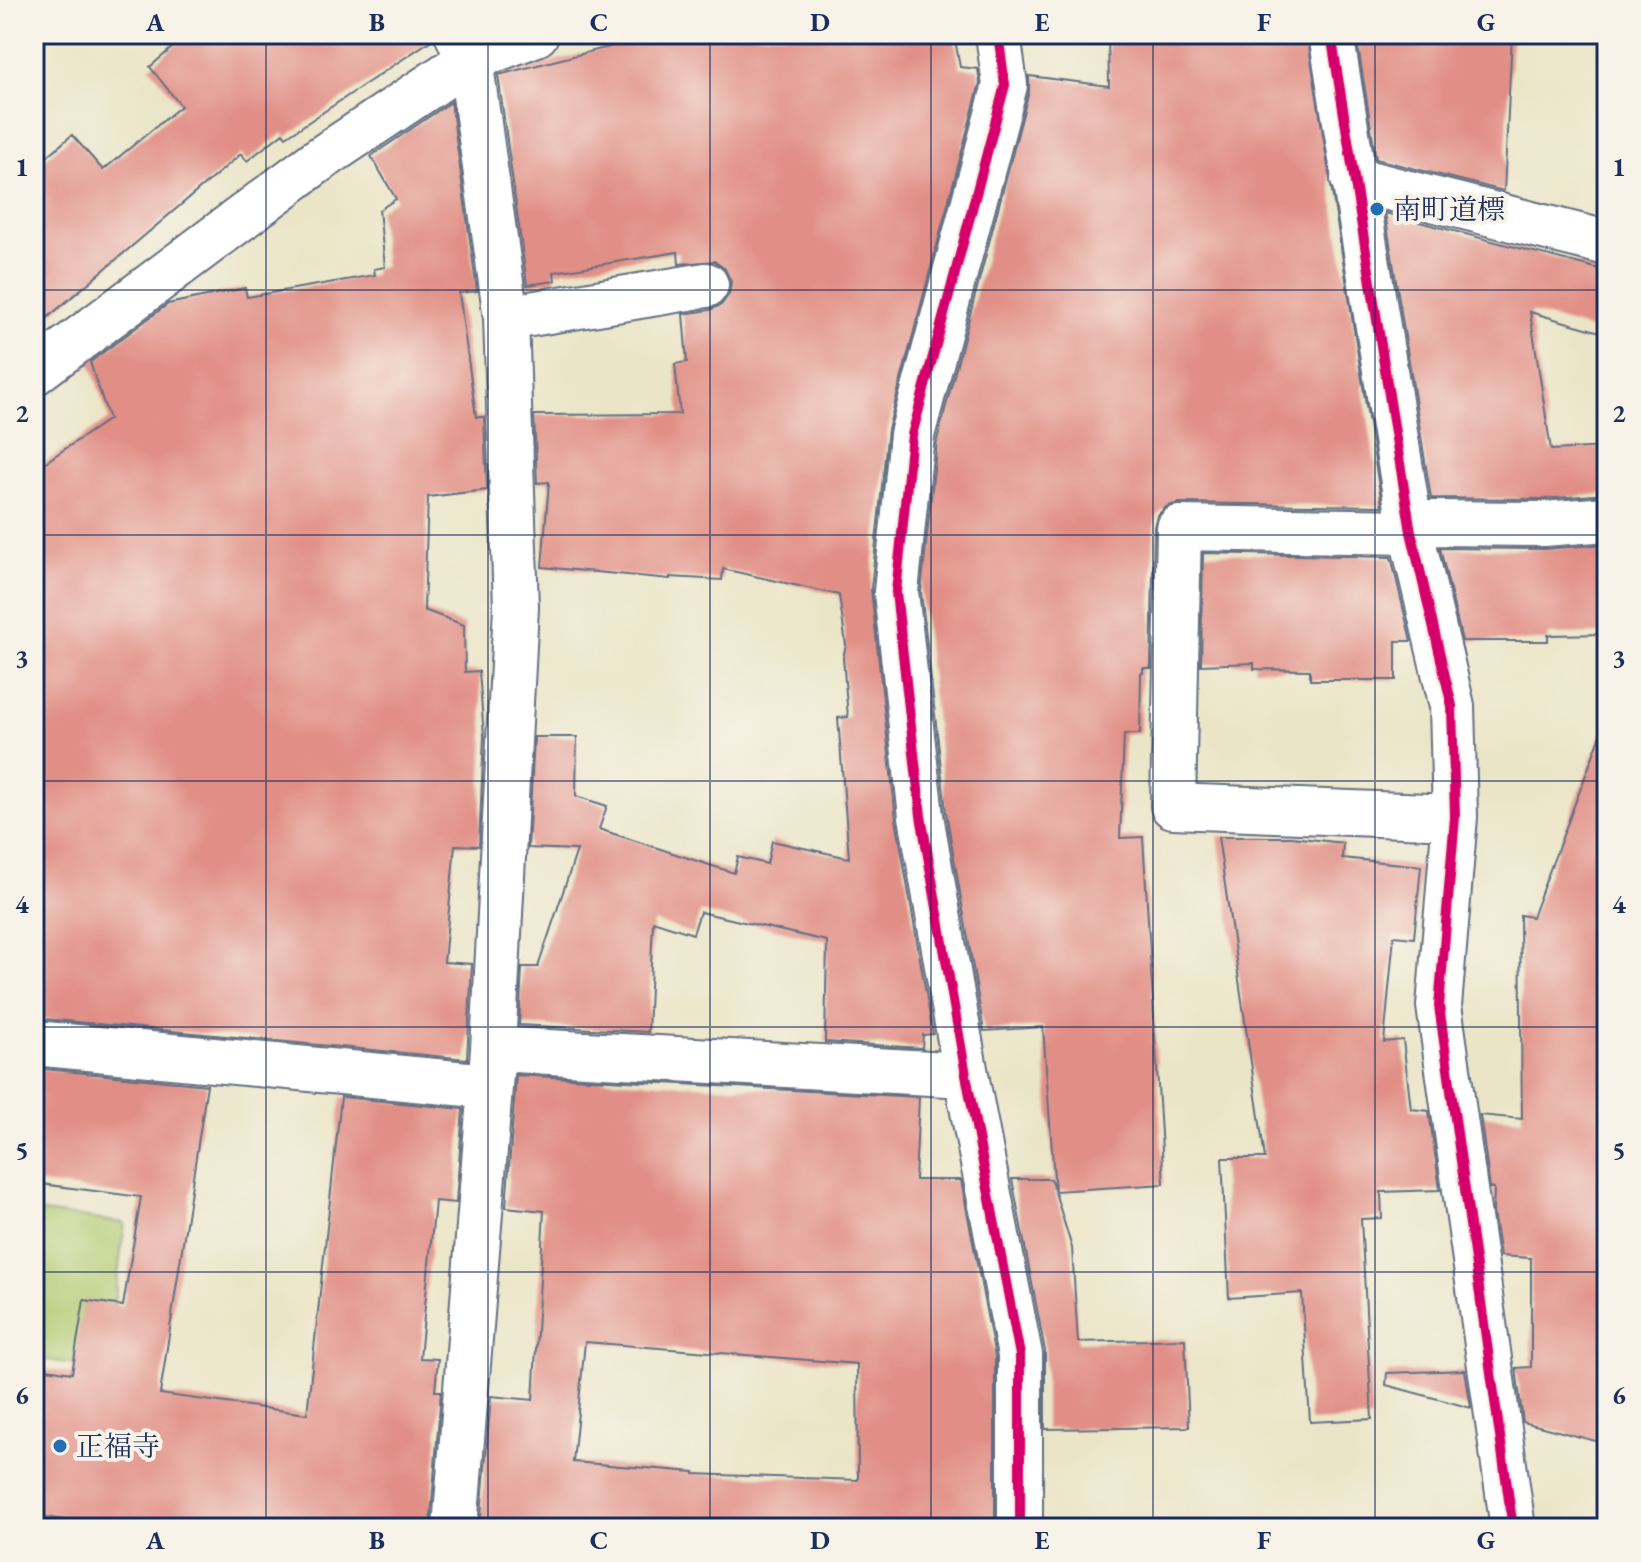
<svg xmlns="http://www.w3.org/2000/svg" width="1641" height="1562" viewBox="0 0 1641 1562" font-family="'EB Garamond','Noto Serif JP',serif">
	<rect width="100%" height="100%" fill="#f7f3e8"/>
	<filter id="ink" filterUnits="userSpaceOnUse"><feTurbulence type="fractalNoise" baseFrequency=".0125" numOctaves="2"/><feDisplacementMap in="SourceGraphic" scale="16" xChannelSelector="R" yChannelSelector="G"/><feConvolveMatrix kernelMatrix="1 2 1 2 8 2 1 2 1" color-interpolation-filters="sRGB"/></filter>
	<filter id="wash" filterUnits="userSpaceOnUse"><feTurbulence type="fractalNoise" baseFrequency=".006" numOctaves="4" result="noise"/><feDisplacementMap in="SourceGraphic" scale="32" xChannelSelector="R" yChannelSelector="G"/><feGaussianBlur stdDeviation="1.8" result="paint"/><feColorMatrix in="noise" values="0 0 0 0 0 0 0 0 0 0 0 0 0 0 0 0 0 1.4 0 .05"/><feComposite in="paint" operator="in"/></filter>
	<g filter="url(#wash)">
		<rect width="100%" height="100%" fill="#ebe5c8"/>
		<!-- green -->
		<path fill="#afca70" stroke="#657c67" stroke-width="2" d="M 34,1211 L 125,1223 L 105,1369 L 34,1358 Z"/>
		<g id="blocks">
			<!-- building -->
			<path fill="#e18f86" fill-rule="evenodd" d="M 188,34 L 432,34 L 433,39 L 286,137 L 283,133 L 247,161 L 241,154 L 34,329 L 34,168 L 72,135 L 103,170 L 181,106 L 150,67 Z
				M 660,34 L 954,34 L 960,67 L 978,69 L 980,83 L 888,429 L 871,589 L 896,819 L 933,1034 L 923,1035 L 922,1048 L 825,1042 L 827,941 L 700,912 L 693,934 L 653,921 L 648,1032 L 519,1025 L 522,967 L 538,967 L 577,850 L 528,848 L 534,737 L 577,737 L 576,796 L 607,806 L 599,829 L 734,873 L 738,857 L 767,864 L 772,841 L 849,858 L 838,718 L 848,717 L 843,658 L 846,645 L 839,595 L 723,569 L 722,580 L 670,577 L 670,579 L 542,567 L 549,482 L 537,483 L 534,415 L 680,414 L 675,364 L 687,362 L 683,314 L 710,310 L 721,305 L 729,294 L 731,282 L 725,269 L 714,261 L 679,264 L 678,252 L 554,272 L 555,281 L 527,285 L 498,75 Z
				M 1108,34 L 1178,34 L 1178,43 L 1307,34 L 1382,506 L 1179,503 L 1166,507 L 1157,516 L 1154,527 L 1151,668 L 1143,668 L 1143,673 L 1141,673 L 1140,734 L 1124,734 L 1120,838 L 1143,837 L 1164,1184 L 1055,1191 L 1043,1027 L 984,1031 L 946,812 L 921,592 L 937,440 L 1029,91 L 1029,76 L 1109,86 Z
				M 1356,34 L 1512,34 L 1504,191 L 1376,159 Z
				M 451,102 L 477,291 L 459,293 L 476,417 L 484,417 L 487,490 L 428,497 L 424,610 L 464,625 L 465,672 L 479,671 L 484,736 L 479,846 L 455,845 L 444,962 L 472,964 L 467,1059 L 34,1018 L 34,968 L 41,906 L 34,904 L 34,470 L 109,419 L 90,362 L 168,304 L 245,288 L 247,297 L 375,275 L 374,269 L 385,267 L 379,210 L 396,199 L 371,156 Z
				M 1385,213 L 1607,271 L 1607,334 L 1530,312 L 1551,450 L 1607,447 L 1607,494 L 1543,499 L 1431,498 Z
				M 1607,544 L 1607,634 L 1548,635 L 1548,641 L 1462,641 L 1440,548 L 1544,549 Z
				M 1203,553 L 1391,557 L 1411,641 L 1396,641 L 1396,680 L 1310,680 L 1310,670 L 1254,669 L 1254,663 L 1201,665 Z
				M 1602,732 L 1607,733 L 1607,1444 L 1523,1422 L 1516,1368 L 1531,1367 L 1531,1258 L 1500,1256 L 1493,1212 L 1494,1188 L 1490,1188 L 1480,1115 L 1522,1119 L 1520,915 L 1532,917 Z
				M 1218,837 L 1292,837 L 1343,843 L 1342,858 L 1421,866 L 1414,938 L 1394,936 L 1384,1042 L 1403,1040 L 1411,1109 L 1429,1111 L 1440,1190 L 1381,1192 L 1382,1218 L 1361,1219 L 1372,1419 L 1310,1422 L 1302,1293 L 1229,1298 L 1222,1158 L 1265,1158 Z
				M 34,1068 L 207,1085 L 160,1394 L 307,1414 L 341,1097 L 463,1109 L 456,1203 L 435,1201 L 420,1358 L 438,1359 L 435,1391 L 441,1391 L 430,1528 L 111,1528 L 34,1515 L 34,1367 L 72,1373 L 84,1300 L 123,1306 L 141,1197 L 34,1183 Z
				M 516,1075 L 919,1097 L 915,1180 L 961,1180 L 995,1357 L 995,1528 L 480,1528 L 491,1396 L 533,1400 L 544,1211 L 506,1207 ZM 585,1342 L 857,1364 L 858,1480 L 694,1474 L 694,1472 L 573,1462 Z
				M 1012,1179 L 1051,1179 L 1072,1248 L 1078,1342 L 1185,1339 L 1189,1427 L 1045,1429 L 1045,1351 Z
				M 1465,1370 L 1471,1408 L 1386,1385 L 1387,1373 Z"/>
		</g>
	</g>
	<g filter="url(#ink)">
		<use href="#blocks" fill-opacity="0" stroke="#646f83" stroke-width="2"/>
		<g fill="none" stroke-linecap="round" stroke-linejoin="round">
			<defs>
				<path id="minor" d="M 998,34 L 1005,85 L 912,435 L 896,592 L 921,816 L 966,1075 L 1020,1355 L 1020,1528
					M 1331,34 L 1411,532 L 1452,706 L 1455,817 L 1439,1006 L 1513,1528
					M 1353,179 L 1607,243
					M 506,318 L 706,285
					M 34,373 L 316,162 L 470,59 L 536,34
					M 1455,817 L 1173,806 L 1179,528 L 1411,532 L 1432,523 L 1544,524 L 1607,519
					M 34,1043 L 488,1086
					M 493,1049 L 966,1075
					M 455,1528 L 493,1049 L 516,607 L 506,318 L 470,59 L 457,34"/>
			</defs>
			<!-- minor casing -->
			<use href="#minor" stroke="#646f83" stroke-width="48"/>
			<!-- minor -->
			<use href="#minor" stroke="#fff" stroke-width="44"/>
			<defs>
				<path id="cycleway" d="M 998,34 L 1005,85 L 912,435 L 896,592 L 921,816 L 966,1075 L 1020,1355 L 1020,1528
					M 1331,34 L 1411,532 L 1452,706 L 1455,817 L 1439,1006 L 1513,1528"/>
			</defs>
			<!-- cycleway casing -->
			<use href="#cycleway" stroke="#f7f3e8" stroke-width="15"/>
			<!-- cycleway -->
			<use href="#cycleway" stroke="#d6006c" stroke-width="10"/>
		</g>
	</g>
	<!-- grid -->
	<path fill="none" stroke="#1b2f5e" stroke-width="2" stroke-opacity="0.55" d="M 266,34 L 266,1528M 488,34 L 488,1528M 710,34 L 710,1528M 931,34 L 931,1528M 1153,34 L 1153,1528M 1375,34 L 1375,1528M 34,290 L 1607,290M 34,535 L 1607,535M 34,781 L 1607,781M 34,1027 L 1607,1027M 34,1272 L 1607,1272"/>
	<!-- markers -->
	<g fill="#1f6fb2" stroke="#f7f3e8" stroke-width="3">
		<circle cx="1377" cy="209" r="8"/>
		<circle cx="60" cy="1446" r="8"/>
	</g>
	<g text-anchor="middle" stroke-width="8" stroke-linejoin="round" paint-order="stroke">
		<!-- poi labels -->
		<g font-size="28" fill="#1b2f5e" stroke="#f7f3e8" text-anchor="start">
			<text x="1393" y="219">南町道標</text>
			<text x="76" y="1456">正福寺</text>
		</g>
	</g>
	<!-- margin -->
	<rect width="1641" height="1562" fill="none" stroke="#f7f3e8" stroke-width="88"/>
	<rect x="44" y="44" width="1553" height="1474" fill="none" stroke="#1b2f5e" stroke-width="3"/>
	<g font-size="26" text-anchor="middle" font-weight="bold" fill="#1b2f5e">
		<text x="155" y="31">A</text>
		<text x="377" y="31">B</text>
		<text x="599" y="31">C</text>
		<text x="820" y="31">D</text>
		<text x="1042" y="31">E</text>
		<text x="1264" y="31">F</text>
		<text x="1486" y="31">G</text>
		<text x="22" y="176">1</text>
		<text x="1619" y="176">1</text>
		<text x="22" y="422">2</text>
		<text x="1619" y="422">2</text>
		<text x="22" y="667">3</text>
		<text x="1619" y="667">3</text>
		<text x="22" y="913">4</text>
		<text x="1619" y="913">4</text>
		<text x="22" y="1159">5</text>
		<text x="1619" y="1159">5</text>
		<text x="22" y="1404">6</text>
		<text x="1619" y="1404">6</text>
		<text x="155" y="1549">A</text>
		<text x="377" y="1549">B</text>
		<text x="599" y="1549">C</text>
		<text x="820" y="1549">D</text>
		<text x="1042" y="1549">E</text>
		<text x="1264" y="1549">F</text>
		<text x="1486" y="1549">G</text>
	</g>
</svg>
